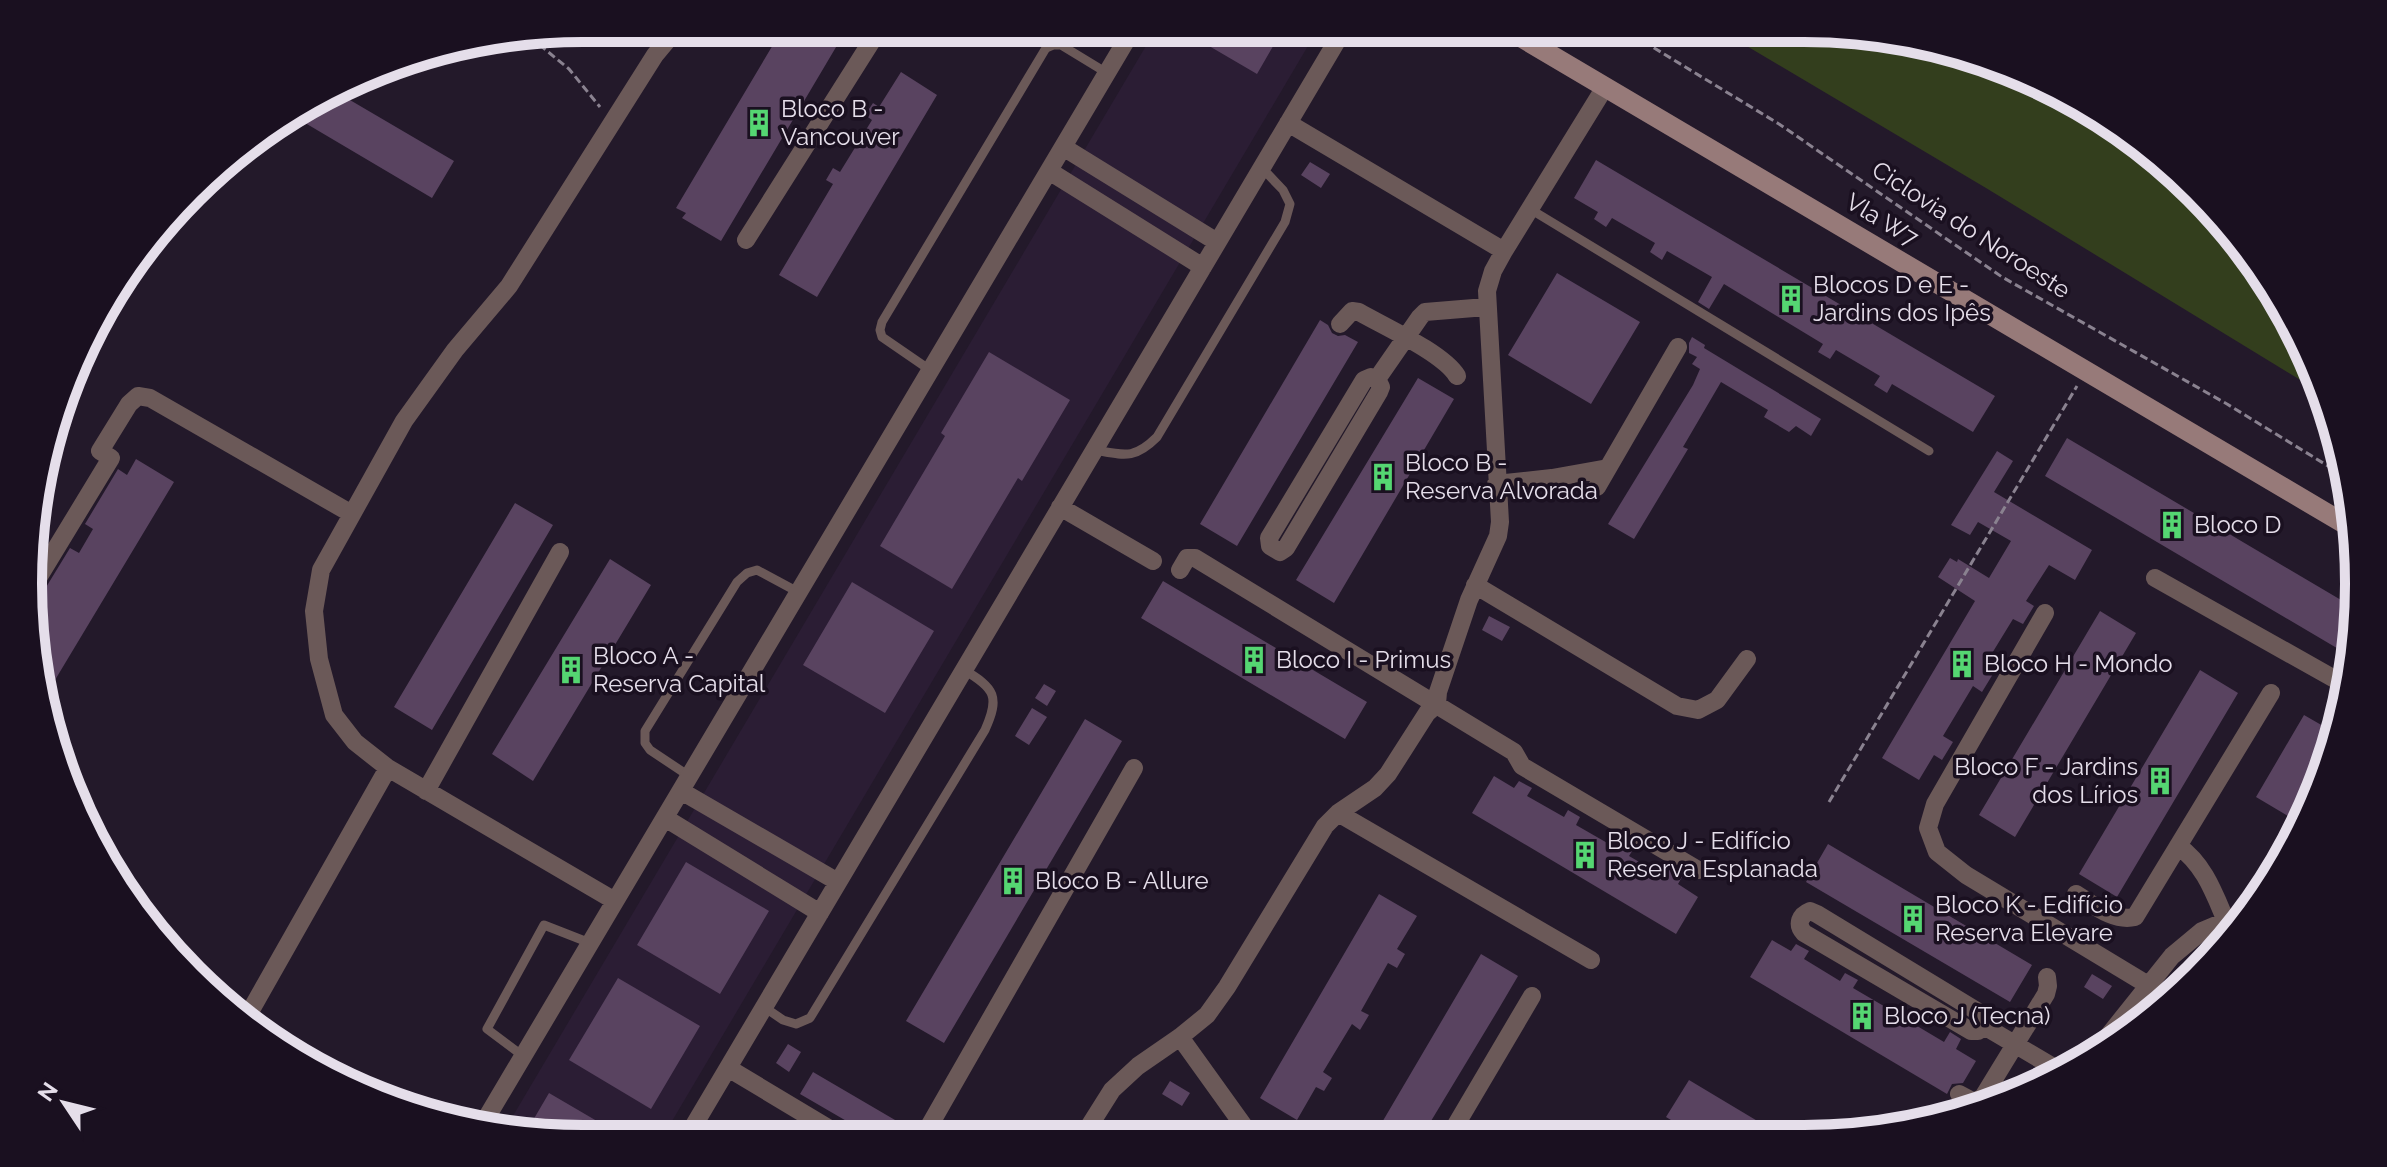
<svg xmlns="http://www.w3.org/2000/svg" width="2387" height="1167" viewBox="0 0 2387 1167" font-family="Raleway,sans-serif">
	<rect width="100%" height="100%" fill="#23192a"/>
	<!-- built -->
	<path fill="#2b1d34" d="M 1156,29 L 1318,29 L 662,1138 L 548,1138 L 504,1131 Z"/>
	<!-- green -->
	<path fill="#333e1d" d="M 1718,29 L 1839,29 L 1947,47 L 2049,85 L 2141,143 L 2221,217 L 2284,305 L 2325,395 L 1986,188 Z"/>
	<!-- building -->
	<path fill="#594360" d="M 783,28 L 827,28 L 842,37 L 721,241 L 682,218 L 686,213 L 676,208 Z
		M 1180,29 L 1283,29 L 1257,74 Z
		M 901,72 L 937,95 L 817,297 L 779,275 L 833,184 L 826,180 L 833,168 L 840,172 L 872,120 L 865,115 L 873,103 L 879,107 Z
		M 338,93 L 454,161 L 432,198 L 295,117 Z
		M 1596,160 L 1995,396 L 1973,432 L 1892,384 L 1887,393 L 1874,385 L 1880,376 L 1836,350 L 1830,359 L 1818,352 L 1823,344 L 1724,284 L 1709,309 L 1698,302 L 1712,277 L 1667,251 L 1662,260 L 1650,252 L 1655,243 L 1612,218 L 1606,227 L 1594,219 L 1598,212 L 1574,198 Z
		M 1310,162 L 1330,174 L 1321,188 L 1301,175 Z
		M 1557,273 L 1640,322 L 1591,404 L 1508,355 Z
		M 1320,320 L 1328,325 L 1332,333 L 1338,336 L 1345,335 L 1358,342 L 1237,546 L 1200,524 Z
		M 1692,337 L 1705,345 L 1704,348 L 1821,419 L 1811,436 L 1796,426 L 1789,432 L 1764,417 L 1768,410 L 1721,382 L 1683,447 L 1688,449 L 1634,539 L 1608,524 L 1693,385 L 1700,369 L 1692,364 L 1697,357 L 1689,353 L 1689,343 Z
		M 989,352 L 1070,400 L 1022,481 L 1018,478 L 952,589 L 880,546 L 945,436 L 941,433 Z
		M 1418,378 L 1454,399 L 1334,603 L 1296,580 Z
		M 2067,438 L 2358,610 L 2352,657 L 2045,476 Z
		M 1997,451 L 2013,461 L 1994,492 L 2092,550 L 2075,580 L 2049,565 L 2026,601 L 2034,606 L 2023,624 L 2013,619 L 1983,668 L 1993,674 L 1982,692 L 1973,686 L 1943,736 L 1953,742 L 1942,760 L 1934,755 L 1919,780 L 1882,758 L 1975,601 L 1938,577 L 1950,558 L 1957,562 L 1958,559 L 1989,578 L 2011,541 L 1978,522 L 1970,535 L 1951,525 Z
		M 136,459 L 174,482 L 52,685 L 39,678 L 33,656 L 34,621 L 43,606 L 37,602 L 70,548 L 79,553 L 93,529 L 85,524 L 118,469 L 127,475 Z
		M 515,503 L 553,525 L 432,730 L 394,707 Z
		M 610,559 L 651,585 L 533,781 L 492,754 Z
		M 1163,581 L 1367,702 L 1345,739 L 1141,618 Z
		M 852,582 L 934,631 L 885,713 L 803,665 Z
		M 2100,611 L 2136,633 L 2015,837 L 1979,815 Z
		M 1489,616 L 1510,627 L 1502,641 L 1482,630 Z
		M 2200,670 L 2238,693 L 2117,897 L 2079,874 Z
		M 1044,684 L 1056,691 L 1047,706 L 1035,698 Z
		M 1032,708 L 1047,717 L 1029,745 L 1015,736 Z
		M 2304,715 L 2337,734 L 2303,825 L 2256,797 Z
		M 1085,719 L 1122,741 L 944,1043 L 906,1021 Z
		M 1494,776 L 1514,788 L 1519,781 L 1532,788 L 1527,796 L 1564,817 L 1568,810 L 1580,817 L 1576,825 L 1616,848 L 1621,840 L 1634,848 L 1629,856 L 1665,877 L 1670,869 L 1682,877 L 1678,884 L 1698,897 L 1676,934 L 1472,813 Z
		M 1828,844 L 2032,965 L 2010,1002 L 1806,882 Z
		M 686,862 L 769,911 L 720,994 L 637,945 Z
		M 1379,894 L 1417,916 L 1397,949 L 1405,954 L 1397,968 L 1388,963 L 1361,1011 L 1369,1015 L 1360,1030 L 1352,1024 L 1323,1072 L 1332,1078 L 1324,1091 L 1316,1087 L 1297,1120 L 1260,1098 Z
		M 1772,940 L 1791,951 L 1796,944 L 1809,951 L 1804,959 L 1840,981 L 1845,973 L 1858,980 L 1853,988 L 1894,1012 L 1899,1005 L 1911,1012 L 1907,1020 L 1944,1042 L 1950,1032 L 1961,1039 L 1956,1049 L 1976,1061 L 1963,1083 L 1952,1084 L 1947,1094 L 1750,977 Z
		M 1481,954 L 1518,976 L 1498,1010 L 1422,1136 L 1374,1136 Z
		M 2092,974 L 2112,986 L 2103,999 L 2084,987 Z
		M 618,978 L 700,1026 L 651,1109 L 569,1060 Z
		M 788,1044 L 801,1052 L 789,1072 L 776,1063 Z
		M 813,1072 L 907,1127 L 901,1137 L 874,1137 L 800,1094 Z
		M 1689,1080 L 1719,1098 L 1781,1135 L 1696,1135 L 1666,1117 Z
		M 1170,1081 L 1190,1093 L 1182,1106 L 1162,1094 Z
		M 549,1093 L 602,1124 L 628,1138 L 548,1138 L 525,1134 Z"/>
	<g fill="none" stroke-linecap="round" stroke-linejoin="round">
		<!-- path -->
		<path stroke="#8a8290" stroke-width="3" stroke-dasharray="8 4" stroke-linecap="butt" d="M 1623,29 L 1779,124 L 2002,277 L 2227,404 L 2346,477
			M 530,37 L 569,69 L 600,107
			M 1829,802 L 2077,386"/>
		<!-- lane -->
		<path stroke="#6b5958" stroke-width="9" d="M 1530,209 L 1929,451
			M 930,370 L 882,337 L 880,330 L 882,322 L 1046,48 L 1053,45 L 1061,45 L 1107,73
			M 1094,450 C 1124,455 1134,460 1157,437 L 1285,222 L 1290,204 L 1283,190 L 1262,168
			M 689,776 L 650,750 L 645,743 L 645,731 L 737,582 L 747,573 L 757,570 L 798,592
			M 764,1007 L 783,1020 L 796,1024 L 810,1018 L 985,730 C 1000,697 995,688 964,670
			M 523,1056 L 487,1029 L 544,925 L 590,943"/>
		<!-- street -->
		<path stroke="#6b5958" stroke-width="18" d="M 1288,123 L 1504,251
			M 1063,147 L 1217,242
			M 1049,171 L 1203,267
			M 746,240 L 880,28
			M 1340,324 L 1352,311 L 1359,312 C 1385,327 1443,353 1457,376
			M 1377,379 L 1371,377 L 1364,380 L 1269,538 L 1270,546 L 1280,552 L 1286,548 L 1379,392 L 1381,387 L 1377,379 L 1420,317 L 1425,312 L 1486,307
			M 1496,484 L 1552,478 L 1608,468
			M 1597,487 L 1678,347
			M 1060,507 L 1153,561
			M 1180,570 L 1187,558 L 1195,558 L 1514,752 L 1522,766 L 1698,870
			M 2155,578 L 2347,686
			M 35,583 L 111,458 L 100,451 L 129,404 L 138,396 L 150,398 L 352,514
			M 1475,585 L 1677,706 L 1698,710 L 1717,700 L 1747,659
			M 2045,613 L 1935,804 L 1928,828 L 1937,852 L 1966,875 L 2148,985
			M 426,791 L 560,552
			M 681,791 L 838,882
			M 1338,813 L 1591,960
			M 665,818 L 820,913
			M 2178,846 C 2204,864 2214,893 2226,921
			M 2076,894 C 2094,905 2113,922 2135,917 L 2271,693
			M 615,901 L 388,768 L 355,742 L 334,715 L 319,659 L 314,611 L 321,570 L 404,421 L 455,350 L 509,286 L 655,55 L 670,37 L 689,28
			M 247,1017 L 388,768
			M 1984,1026 L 1978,1031 L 1971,1031 L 1804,933 C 1796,924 1800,915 1810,911 L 1817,914 L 1980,1013 L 1985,1019 L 1984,1026 L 2060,1071
			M 1180,1037 L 1251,1136
			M 2093,1055 L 2172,956 L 2202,931 L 2247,912
			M 728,1068 L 843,1137
			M 1959,1094 L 1974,1102 L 1983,1097 L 2046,994 L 2048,986 L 2047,977
			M 481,1127 L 1133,29
			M 1450,1135 L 1532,996
			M 1083,1136 L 1112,1090 L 1138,1066 L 1180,1037 L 1207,1015 L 1227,987 L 1325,826 L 1338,813 L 1375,788 L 1388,774 L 1427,713 L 1437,704 L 1438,692 L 1469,600 L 1498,536 L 1500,522 L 1487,291 L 1493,271 L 1504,251 L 1605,87
			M 687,1137 L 1344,29
			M 923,1137 L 1134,768"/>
		<!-- secondary -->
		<path stroke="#977a79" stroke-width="20" d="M 1507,29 L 2355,530"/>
	</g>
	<!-- icons -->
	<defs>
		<symbol id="building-bare" viewBox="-9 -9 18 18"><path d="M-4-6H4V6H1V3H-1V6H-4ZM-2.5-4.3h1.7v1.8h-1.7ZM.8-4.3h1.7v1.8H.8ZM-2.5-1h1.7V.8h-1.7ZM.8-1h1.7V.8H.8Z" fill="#55d672" stroke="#1a1020" stroke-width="2.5" paint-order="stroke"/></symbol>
	</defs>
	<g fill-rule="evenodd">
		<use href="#building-bare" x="739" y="103" width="40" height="40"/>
		<use href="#building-bare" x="1771" y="279" width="40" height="40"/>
		<use href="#building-bare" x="1363" y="457" width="40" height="40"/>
		<use href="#building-bare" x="2152" y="505" width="40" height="40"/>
		<use href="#building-bare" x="1234" y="640" width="40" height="40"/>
		<use href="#building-bare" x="1942" y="644" width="40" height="40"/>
		<use href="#building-bare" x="551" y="650" width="40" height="40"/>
		<use href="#building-bare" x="2140" y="761" width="40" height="40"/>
		<use href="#building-bare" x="1565" y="835" width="40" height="40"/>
		<use href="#building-bare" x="993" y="861" width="40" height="40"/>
		<use href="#building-bare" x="1893" y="899" width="40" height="40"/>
		<use href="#building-bare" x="1842" y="996" width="40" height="40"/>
	</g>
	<g text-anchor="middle" stroke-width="7" stroke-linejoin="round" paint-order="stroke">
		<!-- poi labels -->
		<g font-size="24" fill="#e5deea" stroke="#1a1020" text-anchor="start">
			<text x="781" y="117">Bloco B -<tspan x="781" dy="28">Vancouver</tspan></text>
			<text x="1813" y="293">Blocos D e E -<tspan x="1813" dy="28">Jardins dos Ipês</tspan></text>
			<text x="1405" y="471">Bloco B -<tspan x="1405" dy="28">Reserva Alvorada</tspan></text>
			<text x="2194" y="533">Bloco D</text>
			<text x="593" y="664">Bloco A -<tspan x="593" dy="28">Reserva Capital</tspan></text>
			<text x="1276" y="668">Bloco I - Primus</text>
			<text x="1984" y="672">Bloco H - Mondo</text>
			<text x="2138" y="775" text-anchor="end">Bloco F - Jardins<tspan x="2138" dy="28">dos Lírios</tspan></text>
			<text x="1607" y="849">Bloco J - Edifício<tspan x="1607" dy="28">Reserva Esplanada</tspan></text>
			<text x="1035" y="889">Bloco B - Allure</text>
			<text x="1935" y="913">Bloco K - Edifício<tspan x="1935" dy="28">Reserva Elevare</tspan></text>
			<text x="1884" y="1024">Bloco J (Tecna)</text>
		</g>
		<!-- street labels -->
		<g font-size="24" fill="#e5deea" stroke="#1a1020">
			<text transform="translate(1882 220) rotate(31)" y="8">Vla W7</text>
			<text transform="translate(1971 230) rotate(33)" y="8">Ciclovia do Noroeste</text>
		</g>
	</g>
	<!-- crop -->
	<path d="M0 0H2387V1167H0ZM583 42H1804A541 541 0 0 1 2345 583V584A541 541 0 0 1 1804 1125H583A541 541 0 0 1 42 584V583A541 541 0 0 1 583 42Z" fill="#1a1020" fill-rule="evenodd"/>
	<path fill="none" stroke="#e5deea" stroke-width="10" d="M583 42H1804A541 541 0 0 1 2345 583V584A541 541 0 0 1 1804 1125H583A541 541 0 0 1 42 584V583A541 541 0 0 1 583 42Z"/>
	<!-- north arrow -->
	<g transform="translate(64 1103) rotate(305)" stroke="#1a1020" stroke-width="6" paint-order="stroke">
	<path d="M0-6L14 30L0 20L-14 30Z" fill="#e5deea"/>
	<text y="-12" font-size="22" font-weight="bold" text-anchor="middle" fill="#e5deea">N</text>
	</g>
</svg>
